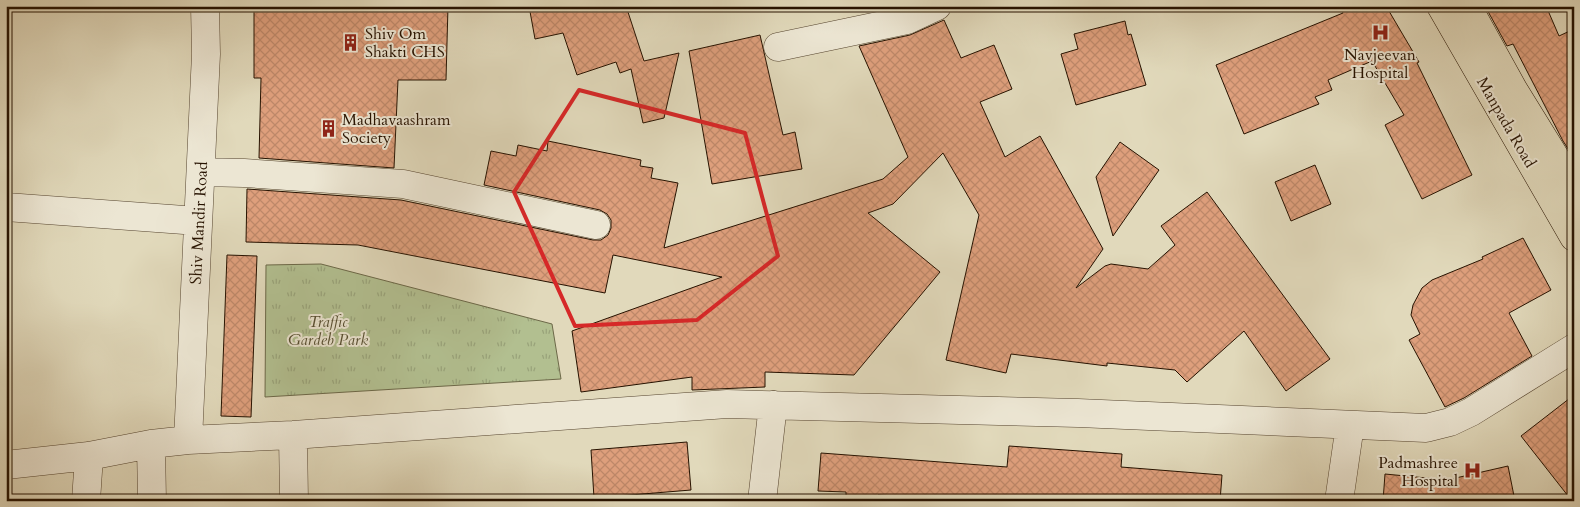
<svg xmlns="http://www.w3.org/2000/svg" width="1580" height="507" viewBox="0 0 1580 507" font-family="Cardo,serif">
	<defs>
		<pattern id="park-tufts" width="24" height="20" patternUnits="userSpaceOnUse" patternTransform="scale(1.25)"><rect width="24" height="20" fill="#b2bf90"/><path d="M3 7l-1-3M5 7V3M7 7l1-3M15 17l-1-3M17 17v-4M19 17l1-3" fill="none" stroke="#99a37a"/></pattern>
		<pattern id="building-cross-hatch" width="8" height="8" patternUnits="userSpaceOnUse" patternTransform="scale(1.25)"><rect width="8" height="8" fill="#de9f7c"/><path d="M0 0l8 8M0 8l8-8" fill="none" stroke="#be8869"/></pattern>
	</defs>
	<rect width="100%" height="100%" fill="#e1d9bb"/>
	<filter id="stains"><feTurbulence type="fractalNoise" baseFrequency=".004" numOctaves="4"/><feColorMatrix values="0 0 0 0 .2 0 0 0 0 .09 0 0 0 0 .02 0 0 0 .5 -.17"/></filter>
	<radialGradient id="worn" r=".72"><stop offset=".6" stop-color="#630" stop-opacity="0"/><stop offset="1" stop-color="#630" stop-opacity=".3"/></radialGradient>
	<!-- park -->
	<path fill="url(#park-tufts)" stroke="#6c6848" d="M 321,264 L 552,324 L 561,379 L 265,397 L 266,265 Z"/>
	<!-- building -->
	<path fill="url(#building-cross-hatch)" stroke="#261200" d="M 254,6 L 448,6 L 446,80 L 398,80 L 394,168 L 259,158 L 261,78 L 254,78 Z
		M 529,6 L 626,6 L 644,61 L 679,53 L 664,118 L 643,123 L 631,69 L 620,73 L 616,62 L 577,75 L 563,33 L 535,39 Z
		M 1339,6 L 1386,6 L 1419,62 L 1417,63 L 1472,175 L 1422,199 L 1385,125 L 1404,115 L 1372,61 L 1328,80 L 1332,90 L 1315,97 L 1319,104 L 1244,134 L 1216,65 L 1343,13 Z
		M 1485,6 L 1546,6 L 1559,36 L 1574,29 L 1574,158 L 1563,141 L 1513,44 L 1507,46 Z
		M 944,20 L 961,58 L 994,45 L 1012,89 L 980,102 L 1005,157 L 1040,136 L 1103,249 L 1076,288 L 1105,266 L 1111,264 L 1148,269 L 1175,245 L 1161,226 L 1207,192 L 1330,359 L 1286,391 L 1244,331 L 1187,382 L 1175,370 L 1107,363 L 1107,366 L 1011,354 L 1006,373 L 946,360 L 979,215 L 943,153 L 893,204 L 868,213 L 940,272 L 854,375 L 765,372 L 765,387 L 692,390 L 692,377 L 581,392 L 572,331 L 722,277 L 613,255 L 605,293 L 358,245 L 246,242 L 247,189 L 401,200 L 593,240 L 601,240 L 608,235 L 611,228 L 611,220 L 607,214 L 600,210 L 484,185 L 491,151 L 516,156 L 518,145 L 547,151 L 548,141 L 641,160 L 640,166 L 653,168 L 651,178 L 678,183 L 664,248 L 883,179 L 908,157 L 859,46 L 910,35 Z
		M 1125,21 L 1128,35 L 1131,34 L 1146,85 L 1076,105 L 1061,54 L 1078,49 L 1074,34 Z
		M 760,35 L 783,135 L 795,132 L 802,169 L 712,184 L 689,51 Z
		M 1120,142 L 1159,170 L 1113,236 L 1096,177 Z
		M 1315,165 L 1331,204 L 1291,221 L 1275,182 Z
		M 1523,238 L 1551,290 L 1509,313 L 1532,356 L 1464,398 L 1445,407 L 1409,340 L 1420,334 L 1411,315 L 1413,305 L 1422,288 L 1432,280 L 1483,259 L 1482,257 Z
		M 227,255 L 257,256 L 251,417 L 221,416 Z
		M 1574,395 L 1574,501 L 1572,501 L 1521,436 Z
		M 687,442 L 691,490 L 594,498 L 591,450 Z
		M 1009,446 L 1122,454 L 1121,467 L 1222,475 L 1220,501 L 962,501 L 878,495 L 878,501 L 846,501 L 846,492 L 818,491 L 821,453 L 1007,467 Z
		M 1508,466 L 1515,501 L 1383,501 L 1385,474 L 1447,480 Z"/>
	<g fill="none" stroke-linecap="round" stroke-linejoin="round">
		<defs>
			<path id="minor" d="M 778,47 L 907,20 L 937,6
				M 201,172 L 244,173 L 403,184 L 596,225
				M 6,207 L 198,221
				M 293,435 L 294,501
				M 188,440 L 206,54 L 205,6
				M 151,444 L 152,501
				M 6,465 L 89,456 L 151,444 L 188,440 L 293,435 L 727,404 L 1078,413 L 1426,428 L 1450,422 L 1471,412 L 1574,348
				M 86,501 L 89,456
				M 762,501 L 773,405
				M 1339,501 L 1350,425"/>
			<path id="major" d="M 1441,6 L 1574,237
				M 1467,6 L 1513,89 L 1574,188"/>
		</defs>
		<!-- minor casing -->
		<use href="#minor" stroke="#55442f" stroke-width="29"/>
		<!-- major casing -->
		<use href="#major" stroke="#261200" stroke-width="29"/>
		<!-- minor -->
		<use href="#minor" stroke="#ece6d3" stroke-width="28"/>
		<!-- major -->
		<use href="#major" stroke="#e1d9bb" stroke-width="28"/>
	</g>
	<!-- marked area -->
	<path fill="none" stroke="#d62828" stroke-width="4" stroke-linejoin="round" d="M 579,90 L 745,133 L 778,256 L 697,320 L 575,326 L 514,192 Z"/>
	<!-- icons -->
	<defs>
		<symbol id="hospital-bare" viewBox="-9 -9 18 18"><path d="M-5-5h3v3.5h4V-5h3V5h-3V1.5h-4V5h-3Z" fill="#8f2418" stroke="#ece6d3" stroke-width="2.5" paint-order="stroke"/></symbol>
		<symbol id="building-bare" viewBox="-9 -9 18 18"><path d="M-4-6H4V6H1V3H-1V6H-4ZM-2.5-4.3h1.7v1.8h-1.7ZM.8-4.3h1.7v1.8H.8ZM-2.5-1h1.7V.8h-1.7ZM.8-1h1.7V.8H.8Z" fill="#8f2418" stroke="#ece6d3" stroke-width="2.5" paint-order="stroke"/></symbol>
	</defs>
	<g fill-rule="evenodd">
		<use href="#hospital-bare" x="1368" y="20" width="25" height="25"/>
		<use href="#building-bare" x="338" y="30" width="25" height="25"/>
		<use href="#building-bare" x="316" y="116" width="25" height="25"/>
		<use href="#hospital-bare" x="1460" y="458" width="25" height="25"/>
	</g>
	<g text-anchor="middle" stroke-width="4" stroke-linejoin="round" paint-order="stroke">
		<!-- poi labels -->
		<g font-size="16" fill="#261200" stroke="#ece6d3" text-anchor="start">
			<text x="365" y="39">Shiv Om<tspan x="365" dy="18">Shakti CHS</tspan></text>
			<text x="1380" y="60" text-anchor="middle">Navjeevan<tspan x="1380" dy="18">Hospital</tspan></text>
			<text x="342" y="125">Madhavaashram<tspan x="342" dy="18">Society</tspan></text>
			<text x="1458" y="468" text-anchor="end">Padmashree<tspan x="1458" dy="18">Hospital</tspan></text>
		</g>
		<!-- street labels -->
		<g font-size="16" fill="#261200" stroke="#ece6d3">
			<text transform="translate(1507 122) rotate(60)" y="6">Manpada Road</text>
			<text transform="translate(198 223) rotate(-87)" y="6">Shiv Mandir Road</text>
		</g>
		<!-- park labels -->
		<g font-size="16" font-style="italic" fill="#574f32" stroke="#ece6d3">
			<text x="328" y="327">Traffic<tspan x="328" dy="18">Gardeb Park</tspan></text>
		</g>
	</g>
	<!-- margin -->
	<rect width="1580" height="507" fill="none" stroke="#e1d9bb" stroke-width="25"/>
	<rect x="8" y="8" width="1565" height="492" fill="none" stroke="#261200" stroke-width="2.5"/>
	<rect x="12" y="12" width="1555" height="482" fill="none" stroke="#261200"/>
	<rect width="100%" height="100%" filter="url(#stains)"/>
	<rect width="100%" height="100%" fill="url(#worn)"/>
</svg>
